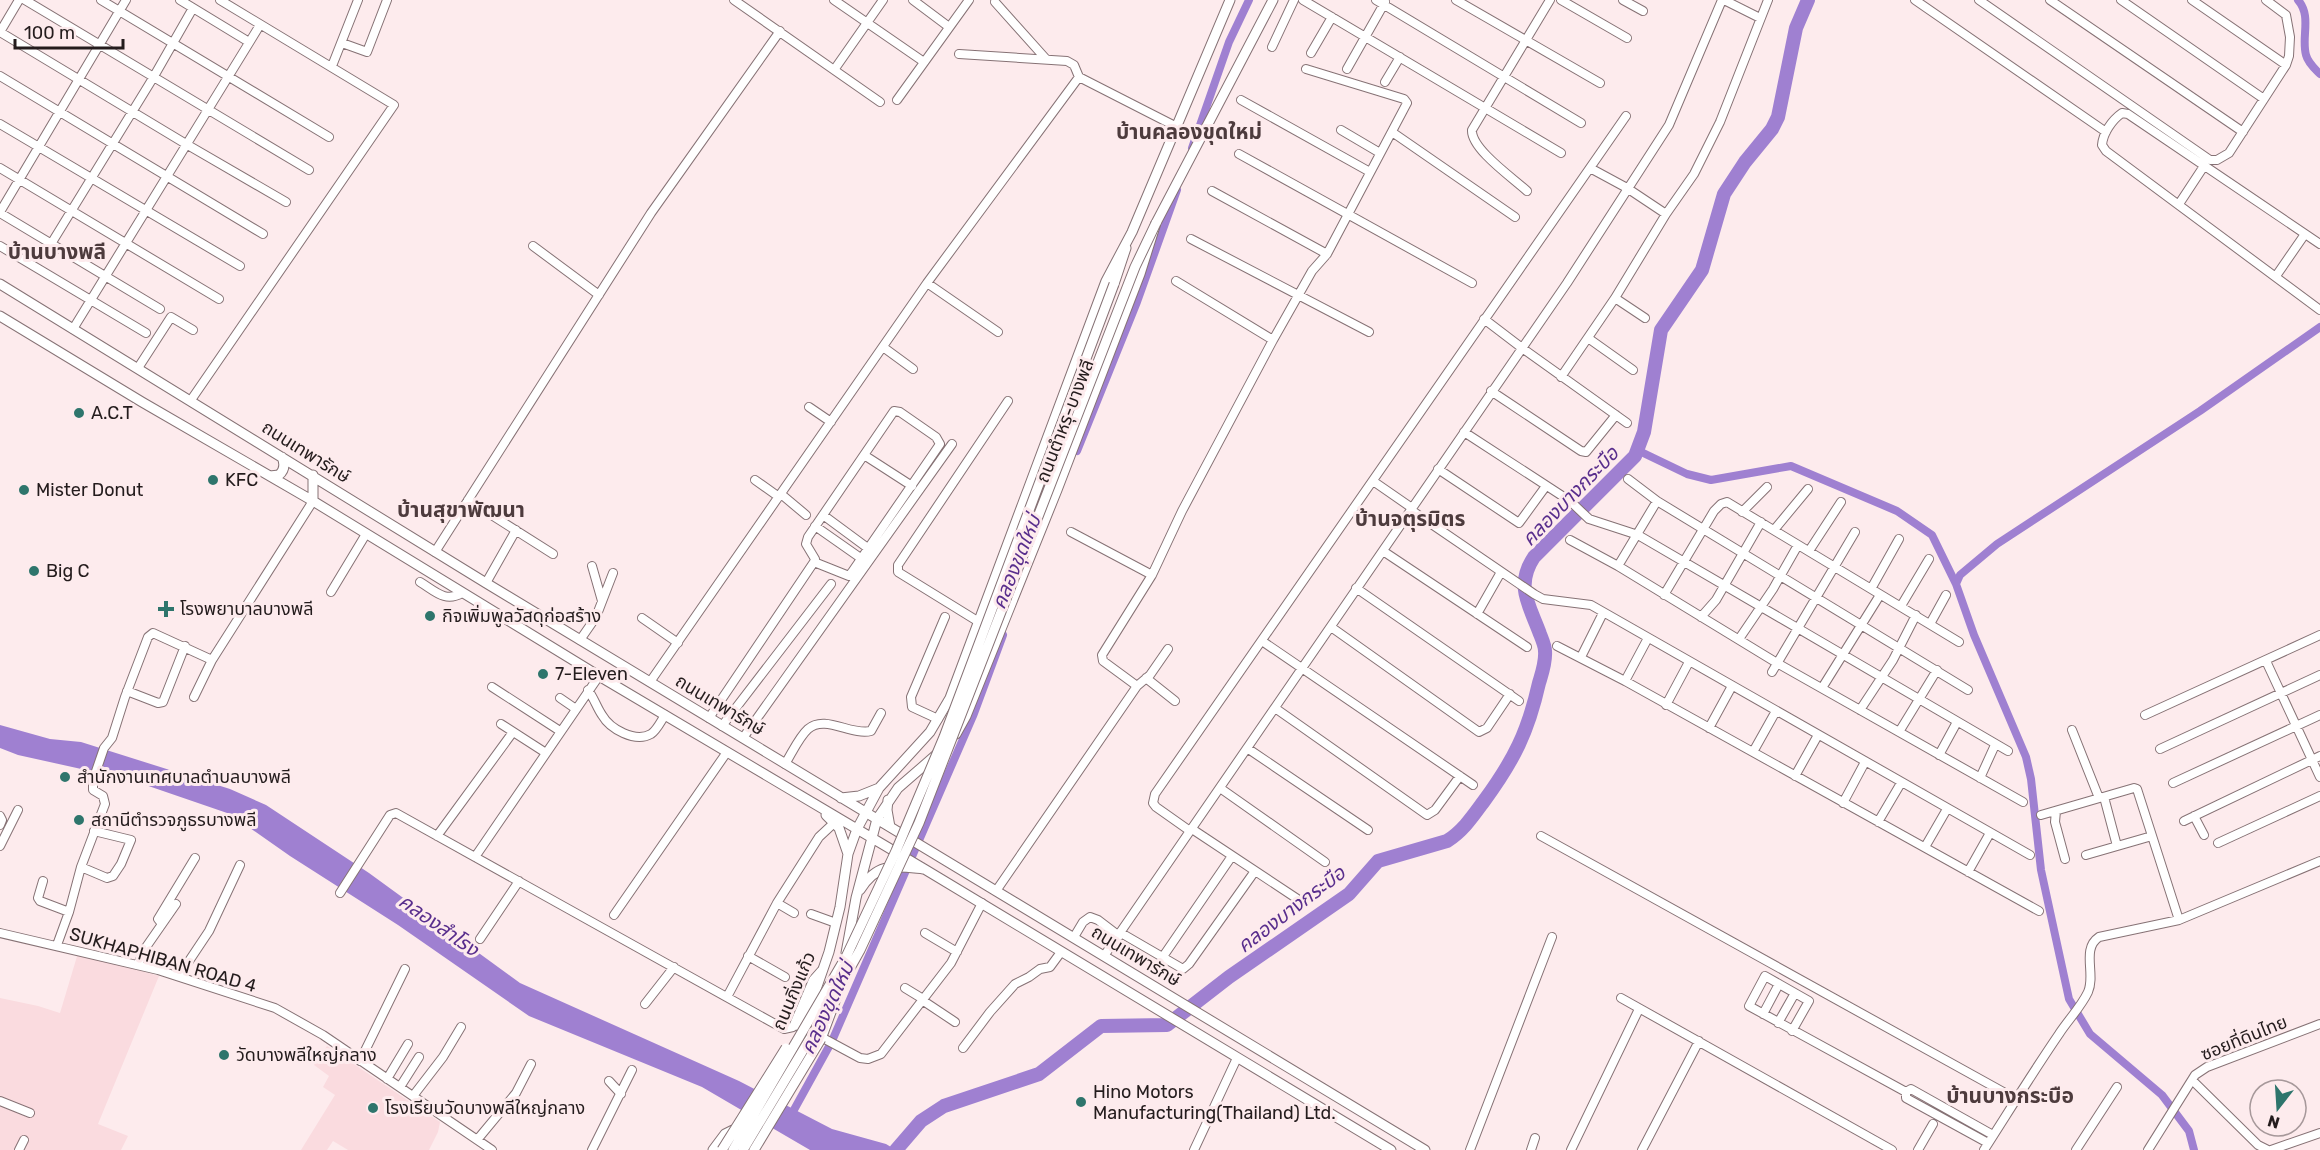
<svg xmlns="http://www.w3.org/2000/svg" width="2320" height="1150" viewBox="0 0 2320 1150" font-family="Rubik,'Noto Sans Thai',sans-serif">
	<rect width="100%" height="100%" fill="#fdebed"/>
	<!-- built -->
	<path fill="#fadbdf" d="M 78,953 L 159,976 L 98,1124 L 128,1136 L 121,1150 L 0,1150 L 0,998 L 38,1006 L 60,1013 Z
		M 327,1046 L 440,1122 L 438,1132 L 429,1150 L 348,1150 L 333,1141 L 327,1150 L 301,1150 L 335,1095 L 323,1087 L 329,1076 L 314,1065 Z"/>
	<!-- water -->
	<path fill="#9f80d1" d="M 0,725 L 50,739 L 81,742 L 230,789 L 266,805 L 369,873 L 520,983 L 739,1081 L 832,1129 L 886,1144 L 896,1150 L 810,1150 L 702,1087 L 529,1016 L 398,925 L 290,856 L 230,814 L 131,780 L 18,755 L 0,748 Z"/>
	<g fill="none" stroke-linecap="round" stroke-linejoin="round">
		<!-- canal -->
		<path stroke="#9f80d1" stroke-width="8" d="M 2298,0 C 2312,16 2301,37 2306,55 C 2308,63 2315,69 2320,74
			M 1192,148 L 1229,42 L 1249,0
			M 1637,450 L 1687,474 L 1711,480 L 1791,466 L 1897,511 L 1932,535 L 1956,584
			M 1077,451 L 1137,302 L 1177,190
			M 790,1117 L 832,1041 L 973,716 L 1003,635
			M 2194,1150 L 2189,1131 L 2162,1095 L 2090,1034 L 2069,999 L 2041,870 L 2031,779 L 2026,757 L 1974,635 L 1956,584 L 1960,575 L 1997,544 L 2200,411 L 2320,327"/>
		<!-- river -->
		<path stroke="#9f80d1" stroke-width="14" d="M 896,1150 L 921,1121 L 944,1106 L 1039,1074 L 1101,1026 L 1167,1025 L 1229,977 L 1349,894 L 1378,861 L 1447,841 C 1463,831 1473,816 1484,801 C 1514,760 1528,732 1539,683 C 1542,673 1546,662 1545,651 C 1545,646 1542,639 1540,634 C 1529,604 1515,586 1534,557 L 1635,456 L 1644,432 L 1661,330 L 1702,270 L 1724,194 L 1745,162 L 1772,129 L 1778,117 L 1796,28 L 1808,0"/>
		<defs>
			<path id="minor" d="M 19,0 L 0,32 L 186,144 L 286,202
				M 25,0 L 309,170
				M 101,0 L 329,137
				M 180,0 L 249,42
				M 734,0 L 880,102
				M 834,0 L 924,62
				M 913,0 L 949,27
				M 1303,0 L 1561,153
				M 1376,0 L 1581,123
				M 1456,0 L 1600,83
				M 1561,0 L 1627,38
				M 1623,0 L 1643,11
				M 1724,0 L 1760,18
				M 1915,0 L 2106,132
				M 1979,0 L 2210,160 L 2217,160 L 2229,153 L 2286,65 L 2289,56 L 2290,37 L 2286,15 L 2266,0
				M 2050,0 L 2243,132
				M 2121,0 L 2264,99
				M 2192,0 L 2286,65
				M 995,2 L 1046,59
				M 342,43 L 367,52 L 387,0
				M 1272,47 L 1294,0
				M 1311,53 L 1332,17
				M 959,54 L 1067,61 L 1074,65 L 1079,77
				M 332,66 L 358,0
				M 1347,69 L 1385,2
				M 834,70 L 883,0
				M 0,76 L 263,234
				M 1385,82 L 1400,57
				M 897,100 L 969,0
				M 1241,100 L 1370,172
				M 0,124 L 240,266
				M 1341,130 L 1380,153
				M 1392,132 L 1515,217
				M 1239,154 L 1472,283
				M 0,168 L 219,299
				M 1590,168 L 1627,188 L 1666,214
				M 1212,191 L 1327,254
				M 1527,191 C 1513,178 1471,149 1472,130 L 1550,0
				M 2179,204 L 2204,166
				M 0,212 L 126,0
				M 0,213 L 160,309
				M 1191,239 L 1369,332
				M 51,244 L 153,78 L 193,8
				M 2320,244 L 2128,114 L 2122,113 C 2112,120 2103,133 2102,145 L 2106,151 L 2320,310
				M 0,246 L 146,333
				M 533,246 L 599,295
				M 2276,276 L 2305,234
				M 1176,281 L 1273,340
				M 927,283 L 998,332
				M 1615,298 L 1645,318
				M 1484,319 L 1522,348 L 1627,423
				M 73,329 L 260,25
				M 1588,338 L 1633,370
				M 883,347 L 913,369
				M 138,368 L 171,317 L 193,330
				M 1561,377 L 1615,298 L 1666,214 L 1694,174 L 1720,122 L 1768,0
				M 1491,391 L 1581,451 L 1586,452 L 1616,415
				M 191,400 L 394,105 L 220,0
				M 809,407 L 831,422
				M 894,411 L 900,412 L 936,437 L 940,444 L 852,572 L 849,576 L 814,562 L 815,559 L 806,544 L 808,537 Z
				M 1464,432 L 1570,501 L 1589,519 L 1638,535 L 2008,751
				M 864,455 L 912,486
				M 1438,469 L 1519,523 L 1546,486
				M 1628,479 L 1657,501 L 1968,690
				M 755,480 L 779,497
				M 1373,481 L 1412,508
				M 781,494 L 806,515
				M 468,500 L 553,554
				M 1411,510 L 1534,594 L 1543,599 L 1591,605 L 2030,855
				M 1742,512 L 1767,487
				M 823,515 L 869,549
				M 815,526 L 862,559
				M 1774,530 L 1808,489
				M 1071,532 L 1152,575
				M 1570,540 L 1618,566 L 1777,663 L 2023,802
				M 1383,551 L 1527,647
				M 1809,551 L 1841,502
				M 435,552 L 651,213 L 780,31
				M 592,566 L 602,601
				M 1618,566 L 1657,501
				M 420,582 C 435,591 445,603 462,593
				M 486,583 L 516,530
				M 1356,588 L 1519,701
				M 1871,589 L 1899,539
				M 331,592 L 366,534
				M 1664,595 L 1714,511 L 1721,504 L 1727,502 L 1959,642
				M 1901,606 L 1929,559
				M 1477,614 L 1501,572
				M 1701,617 L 1716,600 L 1761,522
				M 642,618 L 678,643
				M 979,622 L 898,572 L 898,565 L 1008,401
				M 1930,624 L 1946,595
				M 1331,627 L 1479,732 L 1487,728 L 1510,694
				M 1739,639 L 1773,589 L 1798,545
				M 580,640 L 596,617 L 613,573
				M 1262,641 L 1473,785
				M 1557,646 L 1625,681 L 2039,911
				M 1581,657 L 1603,613
				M 2266,661 L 2320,777
				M 1772,672 L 1855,532
				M 1146,678 L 1175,701
				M 1625,681 L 1648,638
				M 650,682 L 927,283 L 1079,77 L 1175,126
				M 1137,686 L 1150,675 L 1168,649
				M 492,687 L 560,731
				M 1822,688 L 1880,595
				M 588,690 C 594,698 597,708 602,715 C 610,729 635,743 651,734 C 657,730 661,721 665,715
				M 127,691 L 158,703 L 163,702 L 185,646
				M 194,697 L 212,660 L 313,501
				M 560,698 L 576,709
				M 1666,705 L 1689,662
				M 1275,708 L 1427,815 L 1435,810 L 1460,776
				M 1860,710 L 1893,660 L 1916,615
				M 2145,715 L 2320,635
				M 709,718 L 814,562
				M 938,719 L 912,707 L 911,697 L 945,617
				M 501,724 L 546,753
				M 722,726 L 831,584
				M 1709,728 L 1732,686
				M 2072,730 L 2099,798
				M 1899,732 L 1937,670
				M 743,738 L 952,444
				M 1247,748 L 1368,830
				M 2160,749 L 2320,675
				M 1753,752 L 1776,711
				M 1939,755 L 1957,722
				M 785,764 C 792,753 799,737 808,729 C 825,714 851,736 871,731 L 881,713
				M 1795,776 L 1818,735
				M 1980,778 L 1995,745
				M 2173,783 L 2320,715
				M 1220,788 L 1325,862
				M 2104,797 L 2117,846
				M 1843,803 L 1865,762
				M 2056,811 L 2055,822 L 2065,859
				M 2041,815 L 2134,788 L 2137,789 L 2179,920
				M 0,816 L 2,820 L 0,825
				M 2194,816 L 2204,835
				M 2184,821 L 2320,756
				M 1878,822 L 1901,783
				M 1192,829 L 1299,900
				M 1190,831 L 1156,807 L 1153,803 L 1155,794 L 1626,116
				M 437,836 L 513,732
				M 1541,836 L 2016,1099
				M 2218,843 L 2320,796
				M 0,846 L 18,810
				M 1925,847 L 1947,809
				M 2086,855 L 2152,836
				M 475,857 L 599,676
				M 81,867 L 107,878 L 113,876 L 121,864 L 131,840 L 94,831
				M 1968,872 L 1990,833
				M 43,881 L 38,898 L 40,901 L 69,912
				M 996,891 L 1137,686 L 1103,661 L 1102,655 L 1152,575 L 1182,511 L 1273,340 L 1312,271 L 1327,254 L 1407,103 L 1404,99 L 1306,69
				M 340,893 L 390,815 L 396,813 L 784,1029 L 793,1027 L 813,980 L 821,971
				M 777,903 L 794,913
				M 811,914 L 836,923
				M 614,915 L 727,752
				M 162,924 L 158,919 L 195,858
				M 0,933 L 158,970 L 275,1008 L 323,1035 L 492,1150
				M 925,933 L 957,952
				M 1121,933 L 1183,969 L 1189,964 L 1255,871
				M 1074,937 L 1083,922 L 1090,917 L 1098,920 L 1119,936
				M 480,939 L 519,881
				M 57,945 L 69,912 L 81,867 L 105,804 L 103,796 L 93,790 L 93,780 L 104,748 L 112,738 L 125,697 L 148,637 L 153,633 L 212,660
				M 748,956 L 785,977
				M 1104,956 L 1567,283 L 1669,125 L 1722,0
				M 1162,958 L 1232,856
				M 138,965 L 144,950 L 176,904
				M 179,976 L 209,931 L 240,865
				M 905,988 L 923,999
				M 727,997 L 777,903 L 819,837 L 834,823
				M 1621,998 L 1892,1150
				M 922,1000 L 955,1022
				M 645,1004 L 674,967
				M 1763,1014 L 1779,984
				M 1778,1023 L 1795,993
				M 1792,1031 L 1809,1001 L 1765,976 L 1749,1006 L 1906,1092
				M 821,1037 L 860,1058 L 868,1059 L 881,1054 L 951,963 L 982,903
				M 963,1048 L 990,1012 L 1015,984 L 1029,977 L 1040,969 L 1050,967 L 1061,952
				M 360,1061 L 405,969
				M 387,1079 L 408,1044
				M 2192,1080 L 2258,1145 L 2268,1150
				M 609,1081 L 621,1094
				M 400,1087 L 419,1057
				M 413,1096 L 443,1057 L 461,1027
				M 0,1101 L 30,1113
				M 477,1140 L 516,1093 L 531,1064
				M 1988,1143 L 1906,1098 L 1906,1092 L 1911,1089 L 1993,1135
				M 19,1150 L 24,1140
				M 592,1150 L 632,1070
				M 1194,1150 L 1237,1058
				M 1470,1150 L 1552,937
				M 1531,1150 L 1535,1138
				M 1571,1150 L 1639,1009
				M 1642,1150 L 1699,1041
				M 1918,1150 L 1933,1124
				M 1984,1150 C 2009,1111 2033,1072 2059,1034 C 2068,1020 2081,1007 2088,992 C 2096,974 2081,949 2099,937 L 2179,920 L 2320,861
				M 2076,1150 L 2117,1087
				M 2148,1150 L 2195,1075 L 2207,1067 L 2320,1024
				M 2271,1150 L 2320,1133"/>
			<path id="major" d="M 0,284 L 486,583 L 1425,1150
				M 1114,284 L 1126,248
				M 0,316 L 142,402 L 313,501 L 599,676 L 926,870 L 1391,1150
				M 313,475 L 313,501
				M 270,476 L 279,475 C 285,470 285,464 282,457
				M 956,734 L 966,716 L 1057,490 L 1140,274 L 1156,223 L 1273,0
				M 841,798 L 859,796 L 879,788
				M 888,800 L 887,810 L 890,827
				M 826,815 L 839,828 L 848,854
				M 860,890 C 877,862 894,866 923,869
				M 846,953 L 856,898 L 877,819 L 898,788 L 936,755
				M 799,1026 L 813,998 L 829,952 L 840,907 L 848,854 L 857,829 L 879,788 L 930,732 L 950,698 L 1106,281 L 1132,232 L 1230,0
				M 821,1039 L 837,996
				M 713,1150 L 725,1134 L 733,1130 L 739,1133"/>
		</defs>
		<!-- minor casing -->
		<use href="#minor" stroke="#867275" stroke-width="10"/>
		<!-- major casing -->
		<use href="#major" stroke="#867275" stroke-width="11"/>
		<!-- minor -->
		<use href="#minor" stroke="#fff" stroke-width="8"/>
		<!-- major -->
		<use href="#major" stroke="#fff" stroke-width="9"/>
		<defs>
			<path id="major-bridge" d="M 722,1150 L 786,1048
				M 733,1150 L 846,957 L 896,851 L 944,737 L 1114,284
				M 743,1150 L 820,1022 L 860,950 L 919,823 L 1135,267 L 1156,223
				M 754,1150 L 821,1039"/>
		</defs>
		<!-- major-bridge casing -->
		<use href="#major-bridge" stroke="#867275" stroke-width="11" stroke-linecap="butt"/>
		<!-- major-bridge -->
		<use href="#major-bridge" stroke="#fff" stroke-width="9"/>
	</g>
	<!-- markers -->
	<g fill="#2e756c" stroke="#fdebed" stroke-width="2">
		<circle cx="79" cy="413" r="6"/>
		<circle cx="213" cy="480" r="6"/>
		<circle cx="24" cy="490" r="6"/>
		<circle cx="34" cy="571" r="6"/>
		<path d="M163 600h6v6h6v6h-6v6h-6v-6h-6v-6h6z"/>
		<circle cx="430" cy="616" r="6"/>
		<circle cx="543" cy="674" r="6"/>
		<circle cx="65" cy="777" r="6"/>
		<circle cx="79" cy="820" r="6"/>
		<circle cx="224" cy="1055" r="6"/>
		<circle cx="1081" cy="1102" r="6"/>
		<circle cx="373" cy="1108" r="6"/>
	</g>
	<g text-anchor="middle" stroke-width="6" stroke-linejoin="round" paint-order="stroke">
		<!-- poi labels -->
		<g font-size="18" fill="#241c1d" stroke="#fdebed" text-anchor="start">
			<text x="91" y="419">A.C.T</text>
			<text x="225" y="486">KFC</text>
			<text x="36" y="496">Mister Donut</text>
			<text x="46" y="577">Big C</text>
			<text x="180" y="615">โรงพยาบาลบางพลี</text>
			<text x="442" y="622">กิจเพิ่มพูลวัสดุก่อสร้าง</text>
			<text x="555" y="680">7-Eleven</text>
			<text x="77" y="783">สำนักงานเทศบาลตำบลบางพลี</text>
			<text x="91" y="826">สถานีตำรวจภูธรบางพลี</text>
			<text x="236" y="1061">วัดบางพลีใหญ่กลาง</text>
			<text x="1093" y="1098">Hino Motors<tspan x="1093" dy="21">Manufacturing(Thailand) Ltd.</tspan></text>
			<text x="385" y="1114">โรงเรียนวัดบางพลีใหญ่กลาง</text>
		</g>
		<!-- street labels -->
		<g font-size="18" fill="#241c1d" stroke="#fdebed">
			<text transform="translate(1065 421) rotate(-69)" y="6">ถนนตำหรุ-บางพลี</text>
			<text transform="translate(306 452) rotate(32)" y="6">ถนนเทพารักษ์</text>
			<text transform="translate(720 705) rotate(31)" y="6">ถนนเทพารักษ์</text>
			<text transform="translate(1136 956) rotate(31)" y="6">ถนนเทพารักษ์</text>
			<text transform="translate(163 960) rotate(16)" y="6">SUKHAPHIBAN ROAD 4</text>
			<text transform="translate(794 991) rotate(-67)" y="6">ถนนกิ่งแก้ว</text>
			<text transform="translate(2244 1038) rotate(-22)" y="6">ซอยที่ดินไทย</text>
		</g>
		<!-- water labels -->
		<g font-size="20" font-style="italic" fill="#592e8d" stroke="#fdebed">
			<text transform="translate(1570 496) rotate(-46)" y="7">คลองบางกระบือ</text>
			<text transform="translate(1016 562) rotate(-68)" y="7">คลองขุดใหม่</text>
			<text transform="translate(1291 909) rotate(-37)" y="7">คลองบางกระบือ</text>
			<text transform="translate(439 925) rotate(35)" y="7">คลองสำโรง</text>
			<text transform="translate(827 1008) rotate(-65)" y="7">คลองขุดใหม่</text>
		</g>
		<!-- quarter labels -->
		<g font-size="21" font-weight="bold" fill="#4d3b3d" stroke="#fdebed">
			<text x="1189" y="139">บ้านคลองขุดใหม่</text>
			<text x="57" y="259">บ้านบางพลี</text>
			<text x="461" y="517">บ้านสุขาพัฒนา</text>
			<text x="1410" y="526">บ้านจตุรมิตร</text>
			<text x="2010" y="1103">บ้านบางกระบือ</text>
		</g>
	</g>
	<!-- north arrow -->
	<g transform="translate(2278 1108) rotate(197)"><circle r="28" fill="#fdebed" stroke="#a6989a" stroke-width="1.5"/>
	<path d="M0-4.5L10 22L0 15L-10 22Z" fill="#2e756c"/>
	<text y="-9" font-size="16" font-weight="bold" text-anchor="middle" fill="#241c1d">N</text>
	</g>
	<!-- scale -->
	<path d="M15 39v9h108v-9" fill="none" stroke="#241c1d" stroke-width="3"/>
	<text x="24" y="39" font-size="18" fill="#241c1d" stroke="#fdebed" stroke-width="4.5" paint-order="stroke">100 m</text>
</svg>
